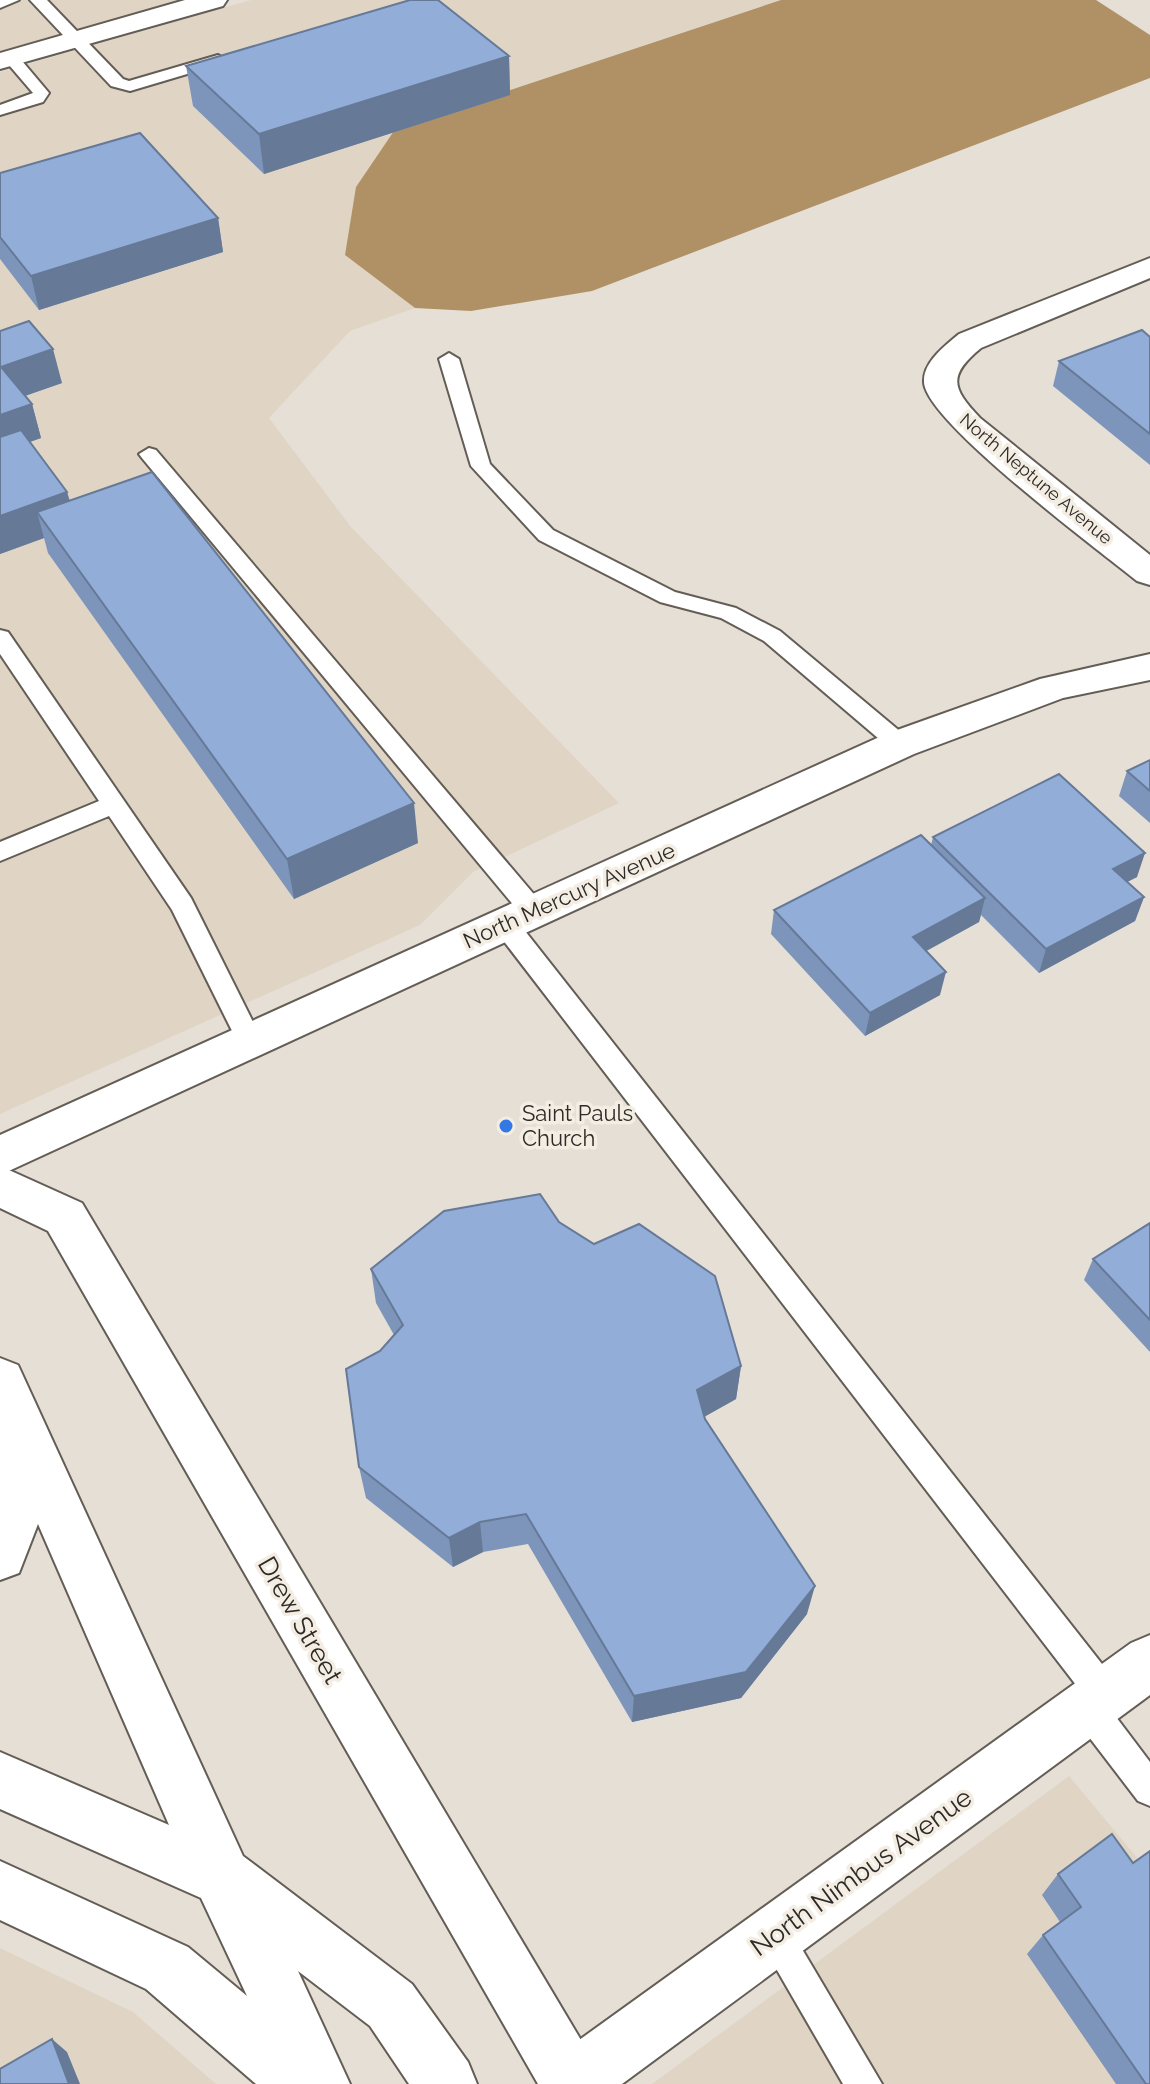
<svg xmlns="http://www.w3.org/2000/svg" width="1150" height="2084" viewBox="0 0 1150 2084" font-family="Raleway,sans-serif">
	<rect width="100%" height="100%" fill="#e6dfd6"/>
	<!-- built -->
	<path fill="#e0d5c5" d="M 0,0 L 182,0 L 0,51 Z
		M 251,0 L 781,0 L 396,128 L 345,255 L 415,308 L 350,331 L 269,418 L 351,527 L 619,803 L 473,872 L 420,925 L 0,1114 L 0,72 Z
		M 1069,1776 L 1150,1873 L 1150,2084 L 652,2084 Z
		M 0,1948 L 133,2012 L 216,2084 L 0,2084 Z"/>
	<!-- water -->
	<path fill="#af9165" d="M 781,0 L 1096,0 L 1150,35 L 1150,78 L 592,291 L 471,311 L 415,308 L 345,255 L 356,187 L 396,128 Z"/>
	<g fill="none" stroke-linecap="round" stroke-linejoin="round">
		<defs>
			<path id="service" d="M 0,0 L 19,0 L 0,8 Z
				M 30,0 L 47,0 L 123,79 L 129,81 L 218,55 L 226,60 L 224,63 L 130,91 L 111,86 Z
				M 11,53 L 17,55 L 49,93 L 43,102 L 0,115 L 0,105 L 33,93 L 3,58 Z
				M 449,353 L 459,359 L 490,464 L 553,530 L 675,592 L 736,608 L 780,631 L 908,738 L 911,744 L 908,750 L 892,750 L 764,641 L 721,618 L 660,602 L 539,540 L 471,466 L 439,359 Z
				M 149,448 L 156,450 L 543,905 L 546,912 L 543,919 L 534,921 L 525,919 L 142,458 L 139,454 Z
				M 0,630 L 8,632 L 191,898 L 263,1042 L 259,1049 L 250,1052 L 241,1049 L 172,910 L 109,816 L 0,861 L 0,842 L 99,801 L 0,654 Z
				M 505,915 L 514,917 L 1117,1683 L 1121,1695 L 1117,1707 L 1110,1709 L 1150,1762 L 1150,1806 L 1138,1801 L 1076,1720 L 1072,1708 L 1076,1696 L 1083,1694 L 496,931 L 493,924 L 496,917 Z
				M 774,1916 L 786,1922 L 882,2084 L 843,2084 L 756,1934 L 762,1922 Z"/>
			<path id="minor" d="M 185,0 L 227,0 L 223,6 L 0,69 L 0,53 Z
				M 1150,258 L 1150,278 L 981,348 C 948,375 951,388 980,418 L 1150,555 L 1150,585 L 1137,581 C 1100,551 925,421 924,382 C 923,362 945,346 959,334 Z
				M 1150,654 L 1150,680 L 1063,698 L 914,754 L 0,1175 L 0,1135 L 886,734 L 1040,679 Z
				M 1150,1635 L 1150,1695 L 622,2084 L 541,2084 L 550,2061 L 1131,1643 Z"/>
			<path id="secondary" d="M 0,1166 L 82,1203 L 594,2062 L 603,2084 L 538,2084 L 48,1231 L 0,1208 Z
				M 0,1358 L 18,1365 L 243,1856 L 412,1984 L 468,2062 L 477,2084 L 409,2084 L 370,2026 L 298,1971 L 350,2084 L 256,2084 L 146,1989 L 0,1920 L 0,1861 L 188,1947 L 247,1996 L 201,1898 L 0,1809 L 0,1752 L 169,1825 L 38,1524 L 19,1573 L 0,1580 Z"/>
		</defs>
		<!-- service casing -->
		<use href="#service" stroke="#635d55" stroke-width="4"/>
		<!-- minor casing -->
		<use href="#minor" stroke="#635d55" stroke-width="4"/>
		<!-- secondary casing -->
		<use href="#secondary" stroke="#635d55" stroke-width="4"/>
		<!-- service -->
		<use href="#service" fill="#fff" fill-rule="evenodd"/>
		<!-- minor -->
		<use href="#minor" fill="#fff" fill-rule="evenodd"/>
		<!-- secondary -->
		<use href="#secondary" fill="#fff" fill-rule="evenodd"/>
	</g>
	<!-- wall -->
	<path fill="#7d95ba" d="M 509,56 L 510,95 L 264,174 L 193,106 L 186,66 Z
		M 0,173 L 218,218 L 223,252 L 39,310 L 0,259 Z
		M 0,331 L 62,383 L 25,396 L 32,404 L 41,438 L 30,442 L 67,492 L 70,501 L 418,843 L 294,899 L 48,553 L 44,538 L 0,554 Z
		M 1150,337 L 1150,465 L 1053,386 L 1059,361 Z
		M 1150,760 L 1150,823 L 1119,796 L 1127,771 Z
		M 933,837 L 1137,877 L 1127,882 L 1144,897 L 1135,921 L 1039,973 L 981,915 L 979,922 L 926,951 L 940,995 L 865,1036 L 771,934 L 774,910 L 931,845 Z
		M 559,1222 L 741,1366 L 736,1399 L 704,1417 L 807,1614 L 741,1698 L 632,1722 L 528,1544 L 483,1552 L 453,1567 L 366,1498 L 359,1467 L 380,1351 L 394,1335 L 376,1303 L 371,1269 Z
		M 1150,1223 L 1150,1352 L 1084,1280 L 1093,1259 Z
		M 1112,1834 L 1150,2084 L 1116,2084 L 1027,1954 L 1043,1935 L 1060,1922 L 1042,1895 L 1058,1874 Z"/>
	<!-- shaded-wall -->
	<path fill="#667997" d="M 509,56 L 510,95 L 264,174 L 259,134 Z
		M 218,218 L 223,252 L 39,310 L 31,276 Z
		M 53,349 L 62,383 L 10,401 L 1,367 Z
		M 32,404 L 41,438 L 0,452 L 0,415 Z
		M 67,492 L 76,526 L 37,512 L 44,538 L 0,554 L 0,516 Z
		M 414,803 L 418,843 L 294,899 L 287,859 Z
		M 1145,853 L 1137,877 L 1105,893 L 1113,869 Z
		M 1144,897 L 1135,921 L 1039,973 L 1046,949 Z
		M 985,898 L 979,922 L 908,961 L 913,937 Z
		M 946,972 L 940,995 L 865,1036 L 870,1013 Z
		M 741,1366 L 736,1399 L 693,1423 L 697,1390 Z
		M 480,1522 L 483,1552 L 453,1567 L 449,1538 Z
		M 815,1586 L 807,1614 L 741,1698 L 632,1722 L 634,1696 Z
		M 52,2039 L 67,2052 L 80,2084 L 69,2084 Z"/>
	<!-- building -->
	<path fill="#91add8" stroke="#667997" stroke-width="2" d="M 410,0 L 438,0 L 509,56 L 259,134 L 186,66 Z
		M 140,133 L 218,218 L 31,276 L 0,237 L 0,173 Z
		M 29,321 L 53,349 L 1,367 L 32,404 L 0,415 L 0,331 Z
		M 1142,330 L 1150,337 L 1150,434 L 1059,361 Z
		M 21,430 L 67,492 L 0,516 L 0,437 Z
		M 152,472 L 414,803 L 287,859 L 37,512 Z
		M 1150,760 L 1150,791 L 1127,771 Z
		M 1059,774 L 1145,853 L 1113,869 L 1144,897 L 1046,949 L 933,837 Z
		M 921,835 L 985,898 L 913,937 L 946,972 L 870,1013 L 774,910 Z
		M 540,1194 L 559,1222 L 594,1244 L 639,1224 L 715,1276 L 741,1366 L 697,1390 L 705,1419 L 815,1586 L 746,1672 L 634,1696 L 526,1514 L 480,1522 L 449,1538 L 359,1467 L 346,1369 L 380,1351 L 403,1325 L 371,1269 L 444,1211 Z
		M 1150,1223 L 1150,1320 L 1093,1259 Z
		M 1112,1834 L 1133,1863 L 1150,1851 L 1150,2084 L 1146,2084 L 1043,1935 L 1081,1907 L 1058,1874 Z
		M 52,2039 L 69,2084 L 0,2084 L 0,2069 Z"/>
	<!-- markers -->
	<circle fill="#3478e6" stroke="#f4ede3" stroke-width="3" cx="506" cy="1126" r="8"/>
	<g text-anchor="middle" stroke-width="7" stroke-linejoin="round" paint-order="stroke">
		<!-- far-street labels -->
		<g font-size="18" fill="#2d2a27" stroke="#f4ede3">
			<text transform="translate(1036 479) rotate(40)" y="6">North Neptune Avenue</text>
		</g>
		<!-- street labels -->
		<g font-size="22" fill="#2d2a27" stroke="#f4ede3">
			<text transform="translate(569 895) rotate(-24)" y="8">North Mercury Avenue</text>
		</g>
		<!-- poi labels -->
		<g font-size="22" fill="#2d2a27" stroke="#f4ede3" text-anchor="start">
			<text x="522" y="1121">Saint Pauls<tspan x="522" dy="25">Church</tspan></text>
		</g>
		<!-- near-street labels -->
		<g font-size="26" fill="#2d2a27" stroke="#f4ede3">
			<text transform="translate(300 1620) rotate(60)" y="9">Drew Street</text>
			<text transform="translate(861 1872) rotate(-36)" y="9">North Nimbus Avenue</text>
		</g>
	</g>
</svg>
